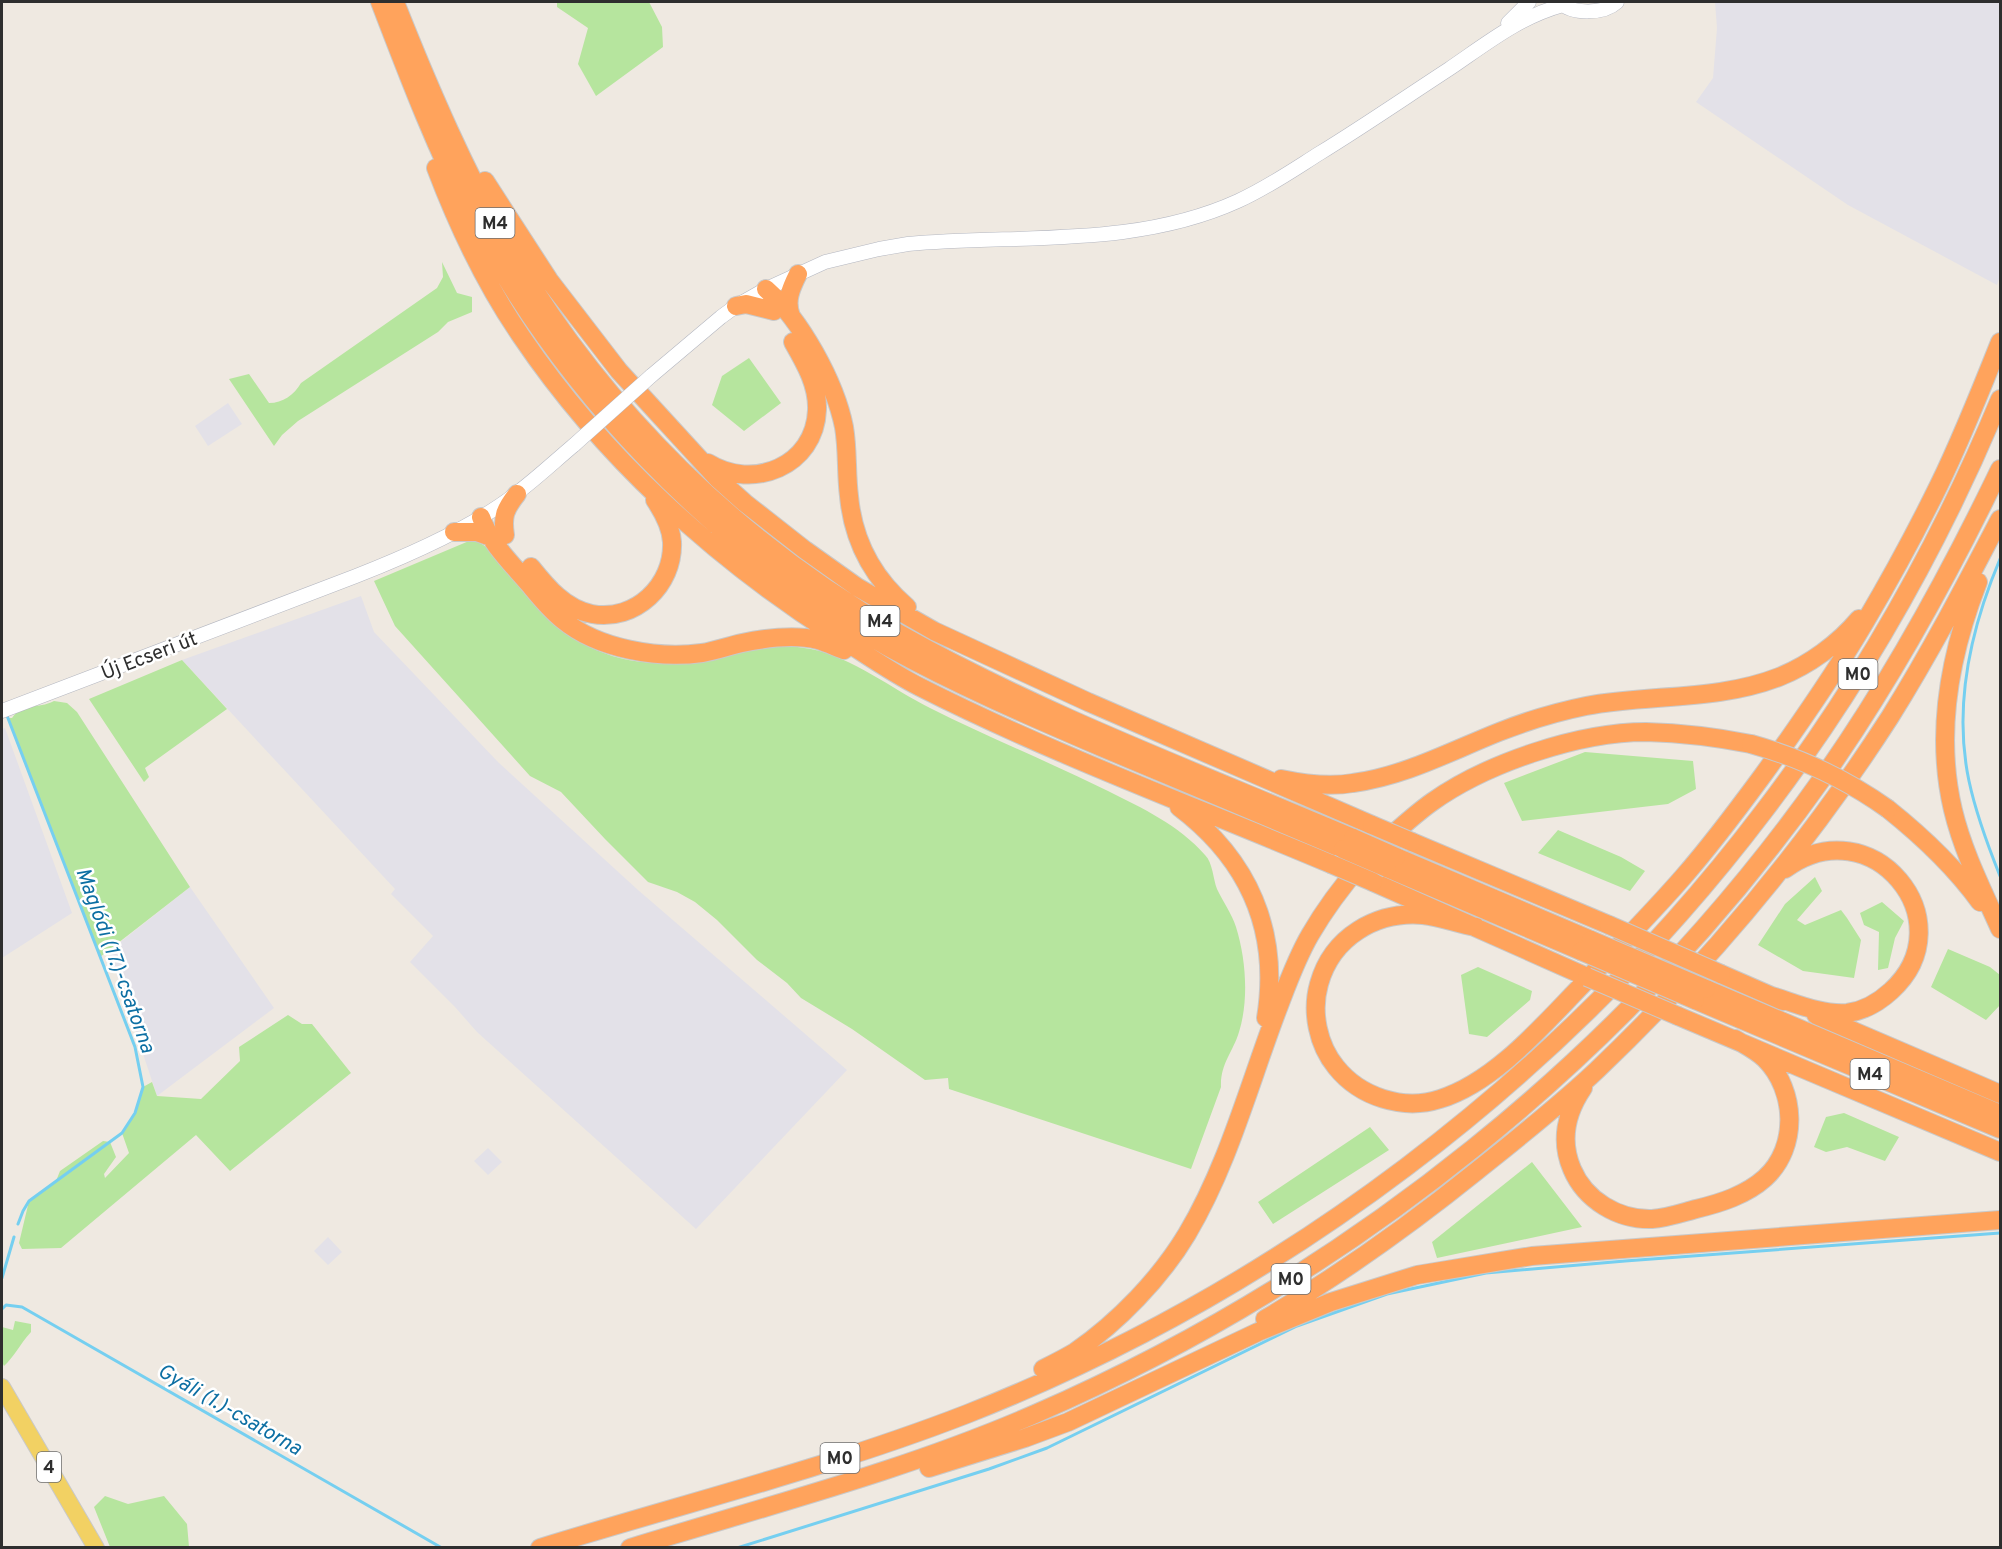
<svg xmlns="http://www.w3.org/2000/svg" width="2002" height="1549" viewBox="0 0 2002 1549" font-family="Overpass,sans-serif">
	<rect width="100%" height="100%" fill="#efe9e1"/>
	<!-- industrial -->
	<path fill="#e3e1e8" d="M 1715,2 L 2000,2 L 2000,276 L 1997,285 L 1848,205 L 1696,102 L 1713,78 L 1717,28 Z
		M 228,403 L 242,424 L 208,446 L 195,426 Z
		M 361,596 L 374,632 L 498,762 L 638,890 L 847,1070 L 696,1229 L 477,1032 L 455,1007 L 410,962 L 433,936 L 391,894 L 395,889 L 182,660 Z
		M 5,728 L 72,913 L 2,958 L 2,729 Z
		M 190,887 L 274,1008 L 157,1096 L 109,951 Z
		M 488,1148 L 502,1162 L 488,1175 L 474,1161 Z
		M 328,1237 L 342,1252 L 328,1265 L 314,1251 Z"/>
	<!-- green -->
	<path fill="#b6e59e" d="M 557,2 L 649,2 L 662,27 L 663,47 L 596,96 L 578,64 L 588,28 L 557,7 Z
		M 442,262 L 457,293 L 472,297 L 472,312 L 448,322 L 438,332 L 298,421 L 282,435 L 274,446 L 229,379 L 249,374 L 269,403 C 283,403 294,395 301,383 L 437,288 L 443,277 Z
		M 749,358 L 781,403 L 744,431 L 712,405 L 722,376 Z
		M 469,541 L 479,542 L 489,549 C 541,610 574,663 664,663 C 677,663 692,659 706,657 C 740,651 776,642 811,649 C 852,657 892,689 930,708 C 988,737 1049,762 1108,791 C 1142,808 1179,825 1205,855 C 1213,863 1213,879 1217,889 C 1223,902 1232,914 1236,927 C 1246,959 1249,1000 1239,1032 C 1233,1052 1220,1064 1221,1087 L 1191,1169 L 949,1089 L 948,1078 L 925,1080 L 852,1029 L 801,998 L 787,983 L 757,960 L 717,920 L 695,902 L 677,892 L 648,882 L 605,839 L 561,792 L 530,776 L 395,626 L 374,581 Z
		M 182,660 L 227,709 L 145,768 L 149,777 L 144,782 L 89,699 Z
		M 54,701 L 67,703 L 77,712 L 190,887 L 100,957 L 8,718 L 12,718 C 25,701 37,710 54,701 Z
		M 1585,752 L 1693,761 L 1696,789 L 1668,804 L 1522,821 L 1504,783 Z
		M 1558,830 L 1621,857 L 1645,871 L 1630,891 L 1538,853 Z
		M 1815,877 L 1822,891 L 1797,920 L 1805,925 L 1841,910 L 1847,918 L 1861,940 L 1854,978 L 1803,971 L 1758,945 L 1785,904 Z
		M 1882,902 L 1904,921 L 1895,938 L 1888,968 L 1878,970 L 1879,932 L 1864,925 L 1860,913 Z
		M 1948,949 L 1990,967 L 2000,975 L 2000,1005 L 1986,1020 L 1931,987 Z
		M 1478,967 L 1532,991 L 1530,1000 L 1487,1037 L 1469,1034 L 1461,975 Z
		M 288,1015 L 302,1024 L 312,1024 L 351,1073 L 230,1171 L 196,1135 L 61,1248 L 22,1249 L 19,1243 L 29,1201 L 56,1181 L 60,1171 L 103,1141 L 110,1142 L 116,1157 L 104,1174 L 105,1178 L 129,1153 L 122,1133 L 135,1113 L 143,1087 L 152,1082 L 157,1096 L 201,1099 L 240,1061 L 239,1047 Z
		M 1844,1113 L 1899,1137 L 1885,1161 L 1847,1147 L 1826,1152 L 1814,1147 L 1826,1117 Z
		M 1370,1127 L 1389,1150 L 1273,1224 L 1258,1202 Z
		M 1532,1162 L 1582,1227 L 1437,1258 L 1432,1242 Z
		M 15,1321 L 31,1324 L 31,1332 C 20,1344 14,1357 4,1366 L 2,1362 L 2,1327 L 13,1330 Z
		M 105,1496 L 128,1504 L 164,1496 L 187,1524 L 189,1547 L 110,1547 L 94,1507 Z"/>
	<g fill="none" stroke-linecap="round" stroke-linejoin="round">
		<!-- stream -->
		<path stroke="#75cff0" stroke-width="3" d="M 2000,559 C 1971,628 1953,706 1969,781 C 1976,814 1988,846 2000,876
			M 6,713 L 135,1047 L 143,1087 L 135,1113 L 122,1133 L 29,1201 L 23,1211 L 18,1224
			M 2,1278 L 14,1237
			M 2,1309 L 6,1305 L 22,1307 L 442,1548
			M 737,1548 L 989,1469 L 1047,1448 L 1297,1326 L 1387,1294 L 1486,1273 L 1625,1261 L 2000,1233"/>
		<defs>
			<path id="secondary" d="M 1559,2 C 1573,15 1604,14 1617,2
				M 1508,23 L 1529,2
				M 651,376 L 721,317 L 736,306 L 766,289 L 825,262 L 879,249 L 908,244 C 1019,234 1135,248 1238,201 C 1267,188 1293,170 1320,153 C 1364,126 1406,97 1449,69 C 1486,44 1519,17 1563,5
				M 2,711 L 356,576 C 407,556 474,527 517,493 C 537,478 555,461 574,445"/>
			<path id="primary" d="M 2,1387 L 96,1548"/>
			<path id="highway" d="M 380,2 C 407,72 434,144 469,212 C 562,392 712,547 888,647 C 957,685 1029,716 1101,747 C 1182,781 1262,815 1343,849
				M 395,2 C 429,88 466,174 513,255 C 604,411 741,544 898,633 C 1043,715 1200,773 1353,838
				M 436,168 C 458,226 486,285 521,336 C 602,456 713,557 835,635 C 863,652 890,672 920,687 C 1052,754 1194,806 1331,864
				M 485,181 L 549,280 L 619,371 L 717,478 L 745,503 L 805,550 L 857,587 L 934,631 L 1088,702 L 1372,825
				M 766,289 C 801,320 835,382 844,427 C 848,450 846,473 849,496 C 853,540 873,578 907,607
				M 736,306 L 746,304 L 774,311
				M 791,316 C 785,301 791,288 798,274
				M 708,463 C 753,491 815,466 817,410 C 818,385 805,363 793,342
				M 481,517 C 489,542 512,564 529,584 C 539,596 550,610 563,620 C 598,649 658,659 702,653 C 715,651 728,646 742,643 C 766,638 794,634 818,640 C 827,643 836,647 844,650
				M 454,532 L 477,532 L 491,537
				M 505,535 C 502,516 505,509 517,494
				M 531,567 C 547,587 565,609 592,614 C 635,622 674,585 672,542 C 671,526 663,512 655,500
				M 1978,582 C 1950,654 1935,734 1953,810 C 1963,852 1983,891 2000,929
				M 1281,779 C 1305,784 1329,787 1353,783 C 1405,776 1451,751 1499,732 C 1527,721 1556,712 1586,706 C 1650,694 1718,701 1779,677 C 1809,665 1838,644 1859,619
				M 1179,807 C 1249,860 1280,931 1266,1018
				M 1888,809 C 1923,837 1954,866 1980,902
				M 1412,842 L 1609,925
				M 1383,843 C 1399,829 1415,814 1432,802 C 1487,763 1579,732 1646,732 C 1681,733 1716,737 1751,744
				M 1396,857 L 1591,940
				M 1387,868 L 1581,951
				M 1373,882 L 1587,977
				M 1476,927 C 1458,924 1441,917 1423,915 C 1376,911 1332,937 1319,984 C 1311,1012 1318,1045 1336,1067 C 1360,1097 1403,1111 1440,1099 C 1495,1082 1543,1025 1582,985 C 1616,949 1651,914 1684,876 C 1712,844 1738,809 1763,775 C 1799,725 1834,675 1865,622 C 1891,578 1916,532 1939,485 C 1962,438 1981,390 2000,342
				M 1721,974 L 1783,1001
				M 1706,989 L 2000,1114
				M 1772,996 C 1795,1003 1821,1015 1847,1013 C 1863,1011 1879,1002 1891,991 C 1967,922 1872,805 1785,869
				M 1695,1000 L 2000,1129
				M 1816,1015 L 2000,1094
				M 1678,1016 L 2000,1152
				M 1583,1088 C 1566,1113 1560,1141 1572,1169 C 1585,1200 1618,1220 1652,1219 C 1667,1218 1681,1213 1696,1209 C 1721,1203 1746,1195 1765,1178 C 1799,1147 1796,1090 1765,1059 C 1757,1051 1745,1045 1735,1039
				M 1265,1319 C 1340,1275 1411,1224 1478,1170 C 1518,1138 1560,1105 1597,1070 C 1708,964 1807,846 1890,717 C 1930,653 1965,586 2000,519
				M 1043,1369 C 1053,1364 1065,1358 1075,1352 C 1118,1322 1160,1279 1187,1234 C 1228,1165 1249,1085 1277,1011 C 1287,985 1296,959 1310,935 C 1325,909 1343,885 1363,862
				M 929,1468 L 1025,1438 L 1068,1422 L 1258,1332 L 1331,1302 L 1417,1275 L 1532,1256 L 2000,1220
				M 540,1548 C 682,1504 828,1468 967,1414 C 1279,1291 1561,1079 1764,811 C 1860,685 1939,546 2000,399
				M 630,1548 C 766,1506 904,1471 1035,1414 C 1349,1277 1626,1056 1824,776 C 1892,679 1949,575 2000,469"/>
		</defs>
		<!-- secondary casing -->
		<use href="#secondary" stroke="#b4b7c1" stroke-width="15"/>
		<!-- primary casing -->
		<use href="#primary" stroke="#c9c9c9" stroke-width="18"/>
		<!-- highway casing -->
		<use href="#highway" stroke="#c9c9c9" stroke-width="20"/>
		<!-- secondary -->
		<use href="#secondary" stroke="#fff" stroke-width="14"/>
		<!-- primary -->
		<use href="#primary" stroke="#f2d163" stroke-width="16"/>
		<!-- highway -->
		<use href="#highway" stroke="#ffa35c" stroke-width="18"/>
		<defs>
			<path id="secondary-bridge" d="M 574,445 L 651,376"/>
			<path id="highway-bridge" d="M 1751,744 C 1801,758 1846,779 1888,809
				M 1372,825 L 1412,842
				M 1353,838 L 1396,857
				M 1343,849 L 1387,868
				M 1331,864 L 1373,882
				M 1609,925 L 1721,974
				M 1591,940 L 1706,989
				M 1581,951 L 1695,1000
				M 1587,977 L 1678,1016"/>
		</defs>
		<!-- secondary-bridge casing -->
		<use href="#secondary-bridge" stroke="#b4b7c1" stroke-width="15" stroke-linecap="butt"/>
		<!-- highway-bridge casing -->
		<use href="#highway-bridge" stroke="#c9c9c9" stroke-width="20" stroke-linecap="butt"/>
		<!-- secondary-bridge -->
		<use href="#secondary-bridge" stroke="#fff" stroke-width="14"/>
		<!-- highway-bridge -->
		<use href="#highway-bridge" stroke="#ffa35c" stroke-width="18"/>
	</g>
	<g text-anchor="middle" stroke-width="5" stroke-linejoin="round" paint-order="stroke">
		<!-- shield labels -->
		<g fill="#fff" stroke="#6d6d6d" stroke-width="1.5">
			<rect x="475.5" y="208" width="39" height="30" rx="4.5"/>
			<rect x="860.5" y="606" width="39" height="30" rx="4.5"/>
			<rect x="1838.5" y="659" width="39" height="30" rx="4.5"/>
			<rect x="1850.5" y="1059" width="39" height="30" rx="4.5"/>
			<rect x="1271.5" y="1264" width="39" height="30" rx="4.5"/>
			<rect x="820.5" y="1443" width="39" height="30" rx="4.5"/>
			<rect x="37" y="1452" width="24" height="30" rx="4.5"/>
		</g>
		<g font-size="18" font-weight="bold" fill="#2e2e2e">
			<text x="495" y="229">M4</text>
			<text x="880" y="627">M4</text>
			<text x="1858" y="680">M0</text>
			<text x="1870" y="1080">M4</text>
			<text x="1291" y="1285">M0</text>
			<text x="840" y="1464">M0</text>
			<text x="49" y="1473">4</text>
		</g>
		<!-- street labels -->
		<g font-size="20" fill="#2e2e2e" stroke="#fff">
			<text transform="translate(149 655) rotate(-21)" y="7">Új Ecseri út</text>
		</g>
		<!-- water labels -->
		<g font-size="21" font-style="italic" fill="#0d6fa3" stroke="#fff">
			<text transform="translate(116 960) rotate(70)" y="7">Maglódi (17.)-csatorna</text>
			<text transform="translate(230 1409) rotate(30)" y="7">Gyáli (1.)-csatorna</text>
		</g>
	</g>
	<!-- border -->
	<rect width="2002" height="1549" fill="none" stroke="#2e2e2e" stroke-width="6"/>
</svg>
